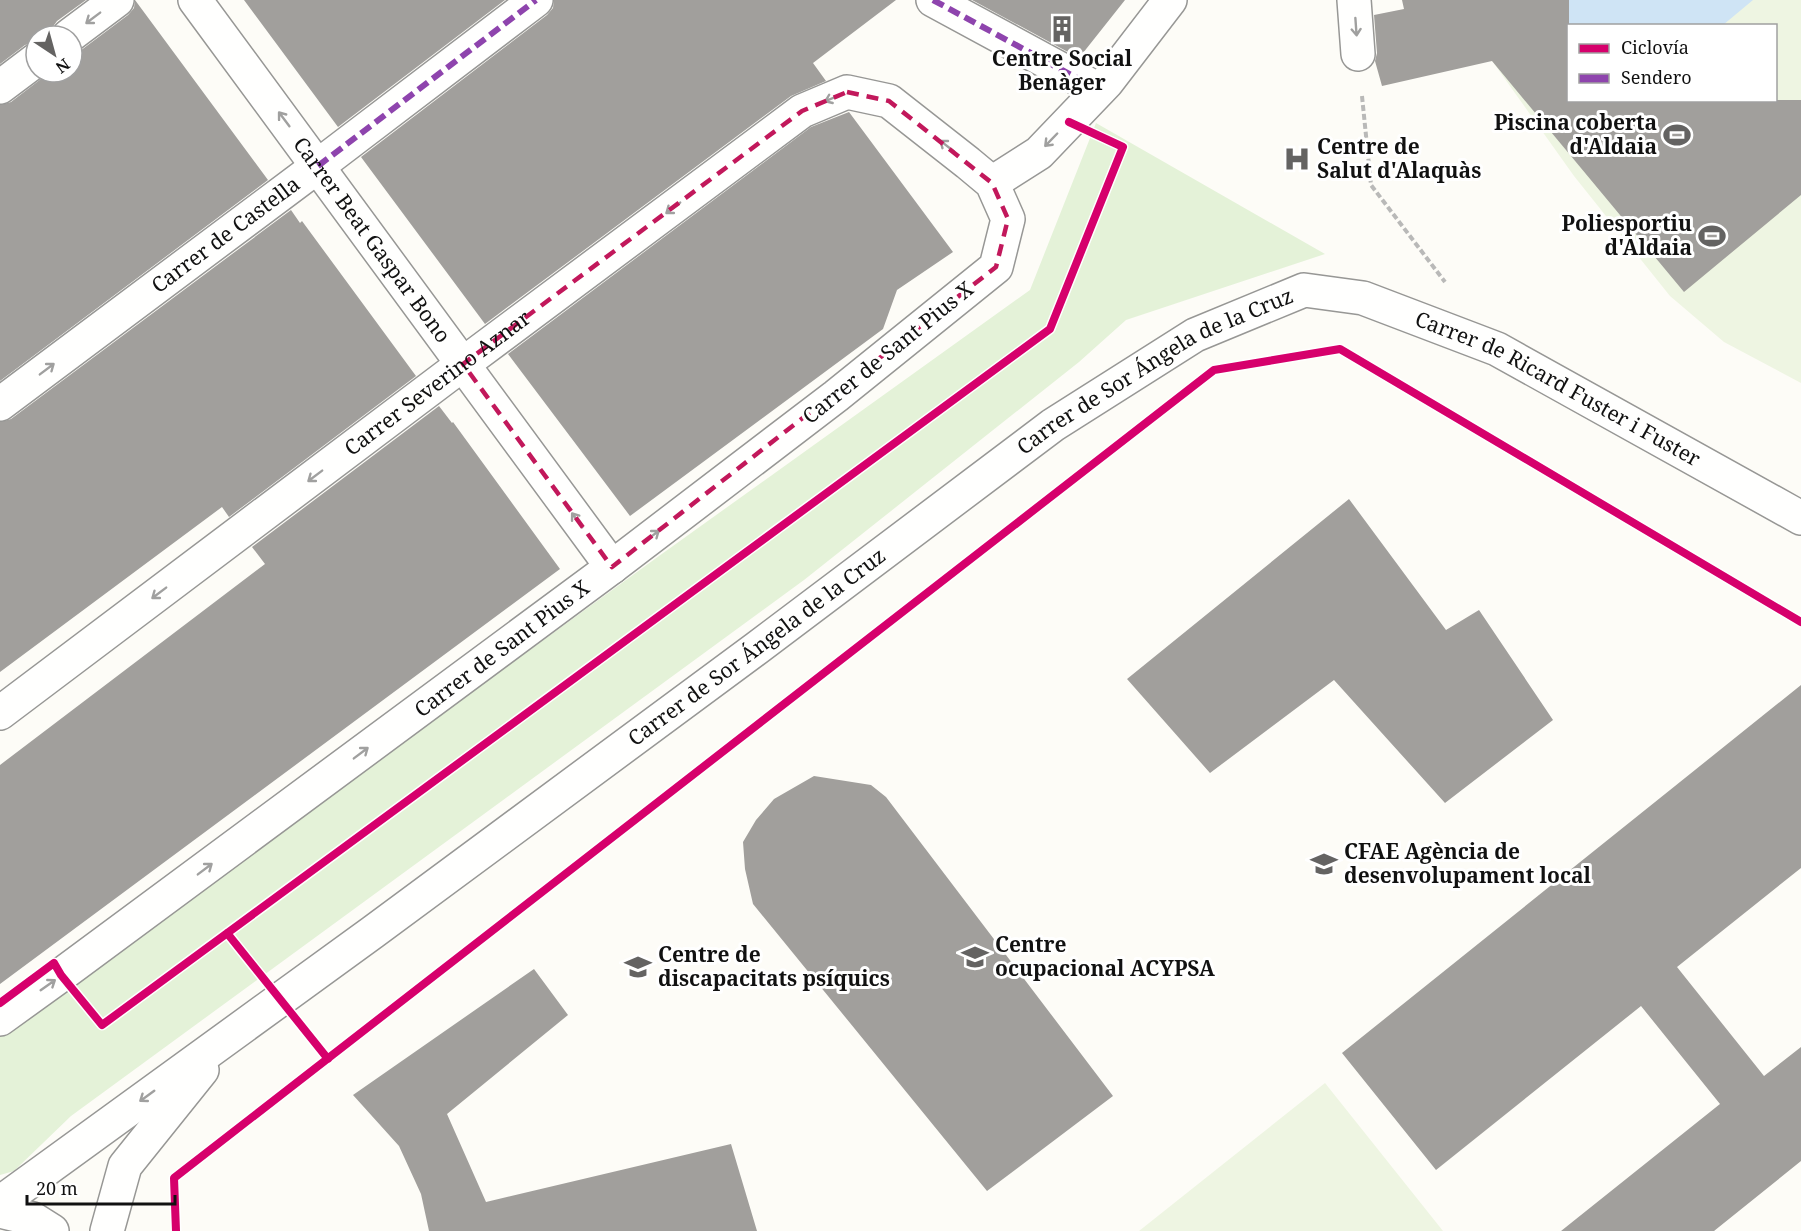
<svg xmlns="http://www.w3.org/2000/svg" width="1801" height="1231" viewBox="0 0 1801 1231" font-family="'Noto Serif',serif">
	<rect width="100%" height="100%" fill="#fdfcf7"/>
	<!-- green -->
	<path fill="#e4f2d8" d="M 1096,123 L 1325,254 L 1126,320 L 1079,362 L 804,580 L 71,1116 L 14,1171 L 0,1175 L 0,1035 L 659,556 L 1030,290 Z"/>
	<!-- pitch -->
	<path fill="#eef5e2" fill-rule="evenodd" d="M 1460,0 L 1801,0 L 1801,383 L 1724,342 L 1670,296 L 1574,176 L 1453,6 ZM 1568,26 L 1776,26 L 1776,100 L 1568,100 Z
		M 1325,1083 L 1443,1231 L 1139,1231 Z"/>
	<!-- water -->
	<path fill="#cfe4f5" d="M 1517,0 L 1753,0 L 1723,25 L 1568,26 L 1568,100 L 1587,143 Z"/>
	<!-- building -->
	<path fill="#a19f9c" d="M 0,0 L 86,0 L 57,21 L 52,28 L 51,36 L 36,36 L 36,42 L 25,45 L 0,64 Z
		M 135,0 L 268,180 L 0,381 L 0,105 L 11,102 L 50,72 L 72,72 L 72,54 L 80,51 L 128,15 L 134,8 Z
		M 244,0 L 505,0 L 338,127 Z
		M 554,0 L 896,0 L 813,63 L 826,81 L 791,96 L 485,324 L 361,157 L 547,15 L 553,8 Z
		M 972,0 L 1125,0 L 1079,58 Z
		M 1402,0 L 1569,0 L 1569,100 L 1801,100 L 1801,195 L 1684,292 L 1492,61 L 1382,86 L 1375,61 L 1377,53 L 1374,15 L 1404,9 Z
		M 849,112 L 953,252 L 897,290 L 883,329 L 630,516 L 508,354 L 811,127 Z
		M 291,210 L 300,223 L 302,221 L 416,376 L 229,517 L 222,507 L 0,672 L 0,422 L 11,419 Z
		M 439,406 L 452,423 L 453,422 L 560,569 L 0,984 L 0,765 L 265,564 L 252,547 Z
		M 1349,499 L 1446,630 L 1479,610 L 1553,720 L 1445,803 L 1334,680 L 1210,773 L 1127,679 Z
		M 1801,685 L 1801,868 L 1677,967 L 1764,1076 L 1801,1047 L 1801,1161 L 1714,1231 L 1561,1231 L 1720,1104 L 1641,1006 L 1436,1170 L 1342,1053 Z
		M 814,776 L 871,785 L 886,797 L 1113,1096 L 987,1191 L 753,904 L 745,869 L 743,842 L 756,820 L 774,799 Z
		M 534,969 L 568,1015 L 447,1114 L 486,1202 L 731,1144 L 757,1231 L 429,1231 L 421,1194 L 399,1146 L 353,1095 Z"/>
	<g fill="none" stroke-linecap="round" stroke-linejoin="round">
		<defs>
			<path id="pedestrian" d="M 933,0 L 1099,90
				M 318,166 L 536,0"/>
			<g id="minor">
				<path id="s1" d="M 195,0 L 612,567"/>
				<path d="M 1354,0 L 1358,54"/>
				<path d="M 69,36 L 117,0"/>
				<path d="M 0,87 L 36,60"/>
				<path d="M 992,183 L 1039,153 L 1107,82 L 1170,0"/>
				<path id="s2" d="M 0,404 L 318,166"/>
				<path id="s3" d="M 0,713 L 463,364 L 802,111 L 847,92 L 889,101 L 968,163 L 992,183 L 1008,219 L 996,267 L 836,396 L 612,567 L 61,975 L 0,1019"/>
				<path id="s4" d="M 0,1203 L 373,932 L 757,648 L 1053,425 L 1195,335 L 1304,290 L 1363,298 L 1497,349 L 1801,518"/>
				<path d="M 107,1231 L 125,1166 L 202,1070"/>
			</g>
			<path id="tertiary" d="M 0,1211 L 33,1219 L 52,1231"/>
		</defs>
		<!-- pedestrian casing -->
		<use href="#pedestrian" stroke="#979795" stroke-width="36"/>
		<!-- minor casing -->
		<use href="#minor" stroke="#979795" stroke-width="36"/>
		<!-- tertiary casing -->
		<use href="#tertiary" stroke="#979795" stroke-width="36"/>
		<!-- path -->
		<path stroke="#b9b9b8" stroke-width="4" stroke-dasharray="6 3" stroke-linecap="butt" d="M 1362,96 L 1371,185 L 1445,282"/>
		<!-- pedestrian -->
		<use href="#pedestrian" stroke="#fffffe" stroke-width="33"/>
		<!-- minor -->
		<use href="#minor" stroke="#fffffe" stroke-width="33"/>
		<!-- tertiary -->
		<use href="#tertiary" stroke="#fffffe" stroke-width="33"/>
		<!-- quiet -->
		<path stroke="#8e44ad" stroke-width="6" stroke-dasharray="12 6" stroke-linecap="butt" d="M 933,0 L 1099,90
			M 318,166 L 536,0"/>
		<defs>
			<path id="cycleway" d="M 227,933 L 328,1059
				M 0,1003 L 54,963 L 61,975 L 102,1025 L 1050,329 L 1123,147 L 1069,122
				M 176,1231 L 174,1178 L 1214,370 L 1340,349 L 1801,622"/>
		</defs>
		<!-- cycleway casing -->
		<use href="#cycleway" stroke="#fff" stroke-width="11"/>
		<!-- cycleway -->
		<use href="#cycleway" stroke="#d6006c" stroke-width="8"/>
	</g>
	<!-- one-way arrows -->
	<defs><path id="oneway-shaft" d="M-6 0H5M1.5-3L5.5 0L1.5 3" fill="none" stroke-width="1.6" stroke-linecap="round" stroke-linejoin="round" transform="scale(1.5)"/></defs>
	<g stroke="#a0a09f">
		<use href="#oneway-shaft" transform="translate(93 18) rotate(143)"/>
		<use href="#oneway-shaft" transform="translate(1356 27) rotate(86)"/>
		<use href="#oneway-shaft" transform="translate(833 98) rotate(157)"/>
		<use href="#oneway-shaft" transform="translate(284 119) rotate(-127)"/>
		<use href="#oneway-shaft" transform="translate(1051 140) rotate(134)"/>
		<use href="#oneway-shaft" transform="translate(947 146) rotate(-142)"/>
		<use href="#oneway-shaft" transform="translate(673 208) rotate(143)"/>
		<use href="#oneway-shaft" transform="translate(47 369) rotate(-37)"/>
		<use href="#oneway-shaft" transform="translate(315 476) rotate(143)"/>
		<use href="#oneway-shaft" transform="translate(577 520) rotate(-126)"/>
		<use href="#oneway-shaft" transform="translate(652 536) rotate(-37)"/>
		<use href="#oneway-shaft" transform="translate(159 593) rotate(143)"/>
		<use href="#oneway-shaft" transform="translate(361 753) rotate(-37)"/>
		<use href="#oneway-shaft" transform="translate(205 869) rotate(-37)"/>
		<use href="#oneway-shaft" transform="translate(48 985) rotate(-35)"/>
		<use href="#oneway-shaft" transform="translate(147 1096) rotate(144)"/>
	</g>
	<!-- marked area -->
	<path fill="none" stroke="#c2185b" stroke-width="4.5" stroke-dasharray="12 8" stroke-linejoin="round" d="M 847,92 L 889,101 L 992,183 L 1008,219 L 996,267 L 612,567 L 463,364 L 802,111 Z"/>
	<!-- icons -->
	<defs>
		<symbol id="building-bare" viewBox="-9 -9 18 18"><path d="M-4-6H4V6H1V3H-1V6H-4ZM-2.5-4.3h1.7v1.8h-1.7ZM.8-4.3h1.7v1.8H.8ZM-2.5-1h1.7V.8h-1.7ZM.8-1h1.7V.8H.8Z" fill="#646362" stroke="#fff" stroke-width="2.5" paint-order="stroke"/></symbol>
		<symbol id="stadium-bare" viewBox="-9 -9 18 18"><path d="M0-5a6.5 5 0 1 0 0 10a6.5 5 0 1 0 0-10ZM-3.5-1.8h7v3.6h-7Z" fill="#646362" stroke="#fff" stroke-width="2.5" paint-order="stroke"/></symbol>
		<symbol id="hospital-bare" viewBox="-9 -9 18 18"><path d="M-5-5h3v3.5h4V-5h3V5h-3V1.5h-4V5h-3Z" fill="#646362" stroke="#fff" stroke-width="2.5" paint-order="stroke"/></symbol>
		<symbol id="school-bare" viewBox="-9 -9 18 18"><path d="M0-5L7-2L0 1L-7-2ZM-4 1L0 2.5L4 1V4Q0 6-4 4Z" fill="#646362" stroke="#fff" stroke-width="2.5" paint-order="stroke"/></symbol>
	</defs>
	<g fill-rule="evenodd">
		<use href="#building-bare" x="1043" y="10" width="38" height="38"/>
		<use href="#stadium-bare" x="1658" y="116" width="38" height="38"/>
		<use href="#hospital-bare" x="1278" y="140" width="38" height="38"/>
		<use href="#stadium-bare" x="1693" y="217" width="38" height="38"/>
		<use href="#school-bare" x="1305" y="845" width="38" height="38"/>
		<use href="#school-bare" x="956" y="938" width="38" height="38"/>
		<use href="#school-bare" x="619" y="948" width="38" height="38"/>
	</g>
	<g text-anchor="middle" stroke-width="6" stroke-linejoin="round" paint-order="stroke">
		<!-- poi labels -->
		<g font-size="21" font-weight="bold" fill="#111" stroke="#fff" text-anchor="start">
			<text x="1062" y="66" text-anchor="middle">Centre Social<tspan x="1062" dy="24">Benàger</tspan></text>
			<text x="1657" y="130" text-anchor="end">Piscina coberta<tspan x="1657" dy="24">d'Aldaia</tspan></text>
			<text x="1317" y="154">Centre de<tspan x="1317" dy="24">Salut d'Alaquàs</tspan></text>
			<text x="1692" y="231" text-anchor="end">Poliesportiu<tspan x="1692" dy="24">d'Aldaia</tspan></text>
			<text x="1344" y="859">CFAE Agència de<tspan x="1344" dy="24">desenvolupament local</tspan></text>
			<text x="995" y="952">Centre<tspan x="995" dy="24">ocupacional ACYPSA</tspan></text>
			<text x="658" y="962">Centre de<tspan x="658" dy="24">discapacitats psíquics</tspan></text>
		</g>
		<!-- street labels -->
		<g font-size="21" fill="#111" stroke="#fff">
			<text dy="7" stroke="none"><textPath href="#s2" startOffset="282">Carrer de Castella</textPath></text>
			<text dy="7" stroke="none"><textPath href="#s1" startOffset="298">Carrer Beat Gaspar Bono</textPath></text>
			<text transform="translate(888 353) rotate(-39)" y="7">Carrer de Sant Pius X</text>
			<text dy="7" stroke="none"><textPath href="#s4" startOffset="1425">Carrer de Sor Ángela de la Cruz</textPath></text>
			<text dy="7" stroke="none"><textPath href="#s3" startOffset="548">Carrer Severino Aznar</textPath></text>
			<text dy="7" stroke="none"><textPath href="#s4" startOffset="1870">Carrer de Ricard Fuster i Fuster</textPath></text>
			<text dy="7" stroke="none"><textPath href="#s4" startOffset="939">Carrer de Sor Ángela de la Cruz</textPath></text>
			<text transform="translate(502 649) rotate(-37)" y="7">Carrer de Sant Pius X</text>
		</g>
	</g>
	<!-- legend -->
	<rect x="1567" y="24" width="210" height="78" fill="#ffffff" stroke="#a0a0a0" stroke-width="1.5"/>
	<rect x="1579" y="44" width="30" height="9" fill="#d6006c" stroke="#a0a0a0" stroke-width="1.5"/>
	<text x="1621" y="54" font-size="18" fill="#111111">Ciclovía</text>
	<rect x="1579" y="74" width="30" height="9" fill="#8e44ad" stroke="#a0a0a0" stroke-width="1.5"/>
	<text x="1621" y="84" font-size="18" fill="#111111">Sendero</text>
	<!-- north arrow -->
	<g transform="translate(54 54) rotate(144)"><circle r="28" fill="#ffffff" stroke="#a0a0a0" stroke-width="1.5"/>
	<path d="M0-4.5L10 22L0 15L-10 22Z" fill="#646362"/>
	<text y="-9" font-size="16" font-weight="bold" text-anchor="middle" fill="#111111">N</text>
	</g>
	<!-- scale -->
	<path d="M27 1195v9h148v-9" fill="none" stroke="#111111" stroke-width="3"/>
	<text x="36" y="1195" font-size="18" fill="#111111" stroke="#ffffff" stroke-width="4.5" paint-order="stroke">20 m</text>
</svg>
